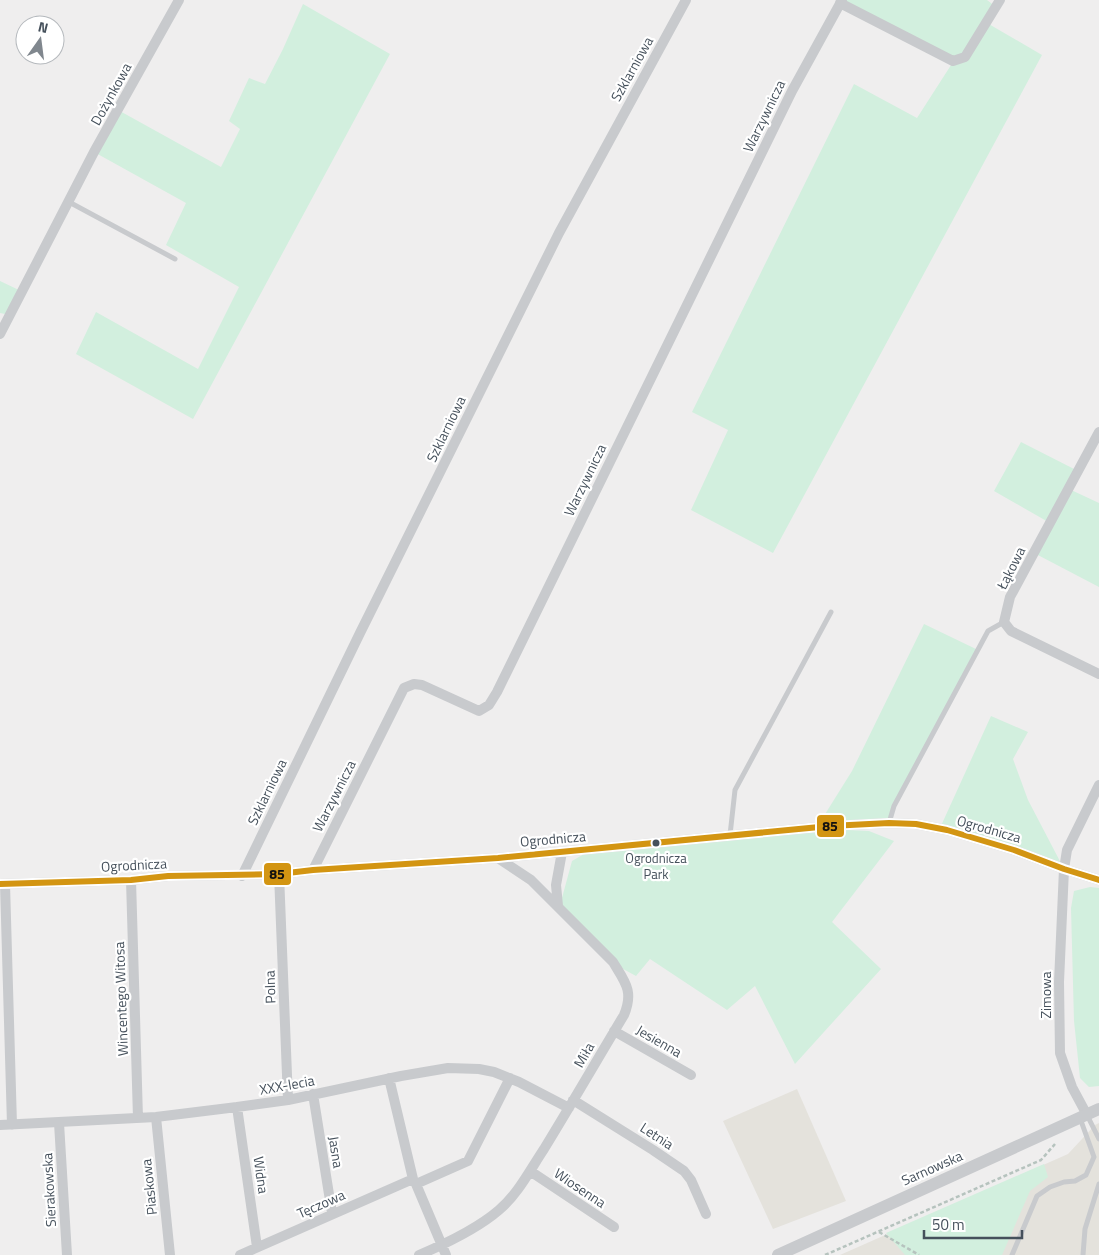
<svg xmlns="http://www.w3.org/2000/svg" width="1099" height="1255" viewBox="0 0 1099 1255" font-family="'Titillium Web',sans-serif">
	<rect width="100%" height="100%" fill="#efeeee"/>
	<!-- commercial -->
	<path fill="#e4e2dc" d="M 797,1089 L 846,1201 L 773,1229 L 723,1121 Z
		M 1099,1123 L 1099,1255 L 840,1255 L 1068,1154 L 1095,1125 Z"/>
	<!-- green -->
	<path fill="#d2efde" d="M 842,0 L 987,0 L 996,7 L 987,23 L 1042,55 L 773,553 L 691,510 L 728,430 L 692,412 L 854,84 L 917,118 L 953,62 Z
		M 303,4 L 390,54 L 193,419 L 76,354 L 96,312 L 198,369 L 239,287 L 166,245 L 186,203 L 94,152 L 118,110 L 221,167 L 240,129 L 229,121 L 249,78 L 265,84 L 283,49 Z
		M 0,281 L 21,291 L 10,315 L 0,313 Z
		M 1021,442 L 1078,471 L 1069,489 L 1099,503 L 1099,587 L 1034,553 L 1050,523 L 994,491 Z
		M 924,624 L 978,650 L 894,806 L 889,823 L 817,827 L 852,771 Z
		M 991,716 L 1028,732 L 1013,759 L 1028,800 L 1064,869 L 940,828 Z
		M 826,829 L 869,831 L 894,841 L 832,922 L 881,969 L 795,1064 L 755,986 L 727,1010 L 650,959 L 636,976 L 614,964 L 559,909 L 572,861 L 584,854 Z
		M 1090,887 L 1099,888 L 1099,1086 L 1089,1087 L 1080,1078 L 1074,1021 L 1071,908 L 1074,891 Z
		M 1044,1164 L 1048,1177 L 1030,1191 L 1002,1255 L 905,1255 L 886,1233 Z"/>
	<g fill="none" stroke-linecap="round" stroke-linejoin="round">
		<!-- path -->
		<path stroke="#b6c3be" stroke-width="2.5" stroke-dasharray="4 2.5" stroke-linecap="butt" d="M 879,1232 L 919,1255
			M 825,1255 L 1041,1160 L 1055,1144"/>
		<!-- service -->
		<path stroke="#c8cacd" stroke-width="5" d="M 69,202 L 175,259
			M 889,823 L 894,806 L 988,631 L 1004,622
			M 730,835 L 735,790 L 831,612
			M 1087,1115 L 1099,1139
			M 1012,1255 L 1037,1196 L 1050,1187 L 1064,1182 L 1075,1181 L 1086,1175 L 1094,1157 L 1080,1118
			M 1083,1255 L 1085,1229 L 1099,1184"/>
		<!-- minor -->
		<path stroke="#c8cacd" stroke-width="10" d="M 840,3 L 953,61 L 965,57 L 1000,0
			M 0,334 L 94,152 L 179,0
			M 1099,432 L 1010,597 L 1004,622 L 1011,631 L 1099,674
			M 313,870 L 404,688 L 414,684 L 422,685 L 479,711 L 489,705 L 497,692 L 792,91 L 842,0
			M 279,874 L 288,1100
			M 242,876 L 360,633 L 559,233 L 686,0
			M 131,880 L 138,1118
			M 0,884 L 131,880 L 168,876 L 279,874 L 313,870 L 498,858 L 830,826 L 889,823 L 916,824 L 947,830 L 1014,850 L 1064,869 L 1099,880
			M 5,884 L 12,1125
			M 558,906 L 556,885 L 562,852
			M 614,1031 L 691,1075
			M 389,1078 L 413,1179
			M 313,1094 L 332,1213
			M 573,1100 L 653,1150 L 684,1171 L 691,1180 L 706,1214
			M 237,1107 L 257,1247
			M 1087,1115 L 1072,1087 L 1060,1053 L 1059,982 L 1064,869 L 1067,850 L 1099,785
			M 156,1117 L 170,1255
			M 59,1123 L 67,1255
			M 0,1125 L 156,1117 L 237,1107 L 288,1100 L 401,1076 L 448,1068 L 479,1069 L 494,1072 L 519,1082 L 569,1108
			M 530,1171 L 614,1227
			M 416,1184 L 446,1255
			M 240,1255 L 413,1179 L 416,1184 L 468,1161 L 510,1078
			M 419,1255 C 445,1244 477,1229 499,1210 C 518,1194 530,1170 544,1149 C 571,1105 597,1060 624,1015 C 634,991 625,982 613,962 L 531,880 L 498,858"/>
		<!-- tertiary -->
		<path stroke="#c8cacd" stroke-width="12" d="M 778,1255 L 1099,1109"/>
		<defs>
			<path id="bus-1" d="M 0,884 L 131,880 L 168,876 L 279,874 L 313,870 L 498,858 L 830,826 L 889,823 L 916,824 L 947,830 L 1014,850 L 1064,869 L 1099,880"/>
		</defs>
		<!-- bus-1 casing -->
		<use href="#bus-1" stroke="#fff" stroke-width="10"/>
		<!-- bus-1 -->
		<use href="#bus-1" stroke="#d39512" stroke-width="6"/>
	</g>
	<!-- markers -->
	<circle fill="#45505b" stroke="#fff" stroke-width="2" cx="656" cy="843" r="4.5"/>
	<g text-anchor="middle" stroke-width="4.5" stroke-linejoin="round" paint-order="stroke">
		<!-- bus labels -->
		<g font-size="13" fill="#45505b" stroke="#fff">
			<text x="656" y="863">Ogrodnicza<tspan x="656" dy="16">Park</tspan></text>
		</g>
		<!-- street labels -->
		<g font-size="14" fill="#45505b" stroke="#fff">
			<text transform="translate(632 69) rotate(-61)" y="5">Szklarniowa</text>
			<text transform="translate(111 94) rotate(-61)" y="5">Dożynkowa</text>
			<text transform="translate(764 116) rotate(-64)" y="5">Warzywnicza</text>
			<text transform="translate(446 429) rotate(-64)" y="5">Szklarniowa</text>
			<text transform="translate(585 480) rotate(-64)" y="5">Warzywnicza</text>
			<text transform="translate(1011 568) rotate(-63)" y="5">Łąkowa</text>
			<text transform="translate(267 792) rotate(-64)" y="5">Szklarniowa</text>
			<text transform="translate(334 796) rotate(-63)" y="5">Warzywnicza</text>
			<text transform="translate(989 829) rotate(16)" y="5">Ogrodnicza</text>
			<text transform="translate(553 839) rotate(-5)" y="5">Ogrodnicza</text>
			<text transform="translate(134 865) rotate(-3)" y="5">Ogrodnicza</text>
			<text transform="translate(270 987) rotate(-92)" y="5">Polna</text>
			<text transform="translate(1046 995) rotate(-90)" y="5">Zimowa</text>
			<text transform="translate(121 999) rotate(-92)" y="5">Wincentego Witosa</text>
			<text transform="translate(659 1041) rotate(30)" y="5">Jesienna</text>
			<text transform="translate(584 1055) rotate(-60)" y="5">Miła</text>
			<text transform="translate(287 1085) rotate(-10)" y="5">XXX-lecia</text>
			<text transform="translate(657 1136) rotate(33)" y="5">Letnia</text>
			<text transform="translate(336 1152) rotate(81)" y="5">Jasna</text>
			<text transform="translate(932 1168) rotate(-24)" y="5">Sarnowska</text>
			<text transform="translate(261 1175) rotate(82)" y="5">Widna</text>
			<text transform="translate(149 1187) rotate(-96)" y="5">Piaskowa</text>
			<text transform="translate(580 1188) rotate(34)" y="5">Wiosenna</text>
			<text transform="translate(49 1190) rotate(-93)" y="5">Sierakowska</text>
			<text transform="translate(321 1204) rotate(-24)" y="5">Tęczowa</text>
		</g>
	</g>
	<g stroke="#fff" stroke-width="2">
		<rect x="816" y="814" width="29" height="24" rx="5" fill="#d39512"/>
		<rect x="263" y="862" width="29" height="24" rx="5" fill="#d39512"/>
	</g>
	<g font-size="14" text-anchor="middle" font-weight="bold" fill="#111">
		<text x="830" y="831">85</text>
		<text x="277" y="879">85</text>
	</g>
	<!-- north arrow -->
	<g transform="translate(40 40) rotate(14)"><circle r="24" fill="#ffffff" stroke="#b5b9bd"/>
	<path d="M0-4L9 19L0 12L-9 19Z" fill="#80878e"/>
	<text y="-8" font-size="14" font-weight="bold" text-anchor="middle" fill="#45505b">N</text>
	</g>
	<!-- scale -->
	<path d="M924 1230v8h98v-8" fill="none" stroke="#45505b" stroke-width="2.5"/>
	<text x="932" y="1230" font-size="15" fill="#45505b" stroke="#ffffff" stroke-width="4" paint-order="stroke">50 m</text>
</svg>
